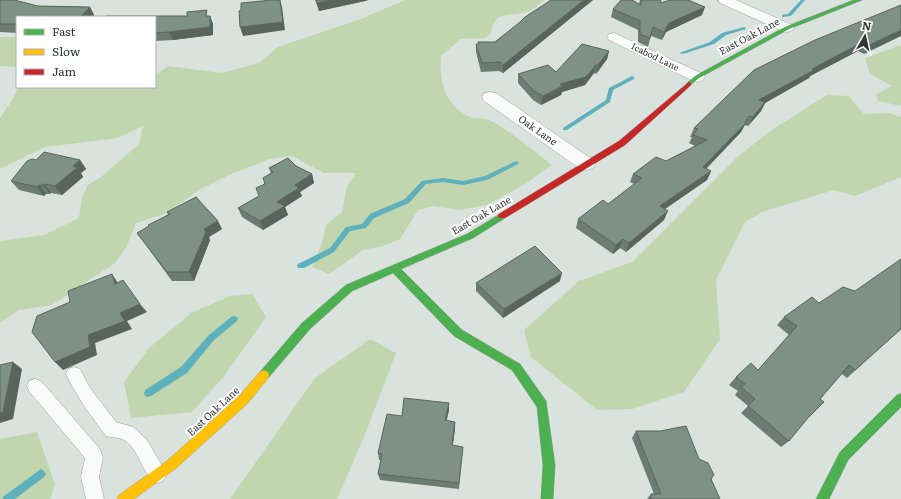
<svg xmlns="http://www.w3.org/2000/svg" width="901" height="499" viewBox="0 0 901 499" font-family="Literata,serif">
	<rect width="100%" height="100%" fill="#dae2de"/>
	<!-- green -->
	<path fill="#c1d6af" d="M 405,0 L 545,0 C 539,3 535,9 529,11 C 511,18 495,8 491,33 L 486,38 L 461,39 L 441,56 C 439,79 444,104 468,116 C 474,120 483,117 489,120 C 511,131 532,150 552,165 L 527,183 L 487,205 L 459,210 L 433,206 L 418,210 L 400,239 L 383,246 L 363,250 L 329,274 L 312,267 L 323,240 L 326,225 L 342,212 L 347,186 L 356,173 L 324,173 L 292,156 L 270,159 L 229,175 L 199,190 L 167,213 L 136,223 L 126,248 L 115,263 L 52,305 L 19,310 L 0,323 L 0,241 L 44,235 L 79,218 L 82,197 L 88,185 L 101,177 L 139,144 L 143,126 L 118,138 L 45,147 L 0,169 L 0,118 L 13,99 L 18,87 L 155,87 L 155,75 L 168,66 L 222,73 L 259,63 L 278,47 L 361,19 Z
		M 0,37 L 17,37 L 17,67 L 0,66 Z
		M 901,45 L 901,106 L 878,101 L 876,94 L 892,86 L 870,74 L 865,58 Z
		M 827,95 L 849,96 L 864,114 L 889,113 L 901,117 L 901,177 L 855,196 L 834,190 L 762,212 L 745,222 L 716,280 L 720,339 L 684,392 L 632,409 L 597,410 L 531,357 L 524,330 L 579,281 L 632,262 L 735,159 L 773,129 Z
		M 252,294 L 266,317 L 225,375 L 192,412 L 131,418 L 124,382 L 149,348 L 191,313 L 230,296 Z
		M 370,339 L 396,353 L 366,432 L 337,499 L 230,499 L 315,378 Z
		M 37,432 L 55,485 L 50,499 L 0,499 L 0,439 Z"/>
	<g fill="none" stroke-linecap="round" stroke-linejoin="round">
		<!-- stream -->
		<path fill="#5db0bc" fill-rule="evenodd" d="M 801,0 L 805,0 L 791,16 L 782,17 L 782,15 L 788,14 Z
			M 744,27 L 746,28 L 746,29 L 726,35 L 714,44 L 683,54 L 679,53 L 710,42 L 722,33 Z
			M 632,76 L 634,77 L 634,79 L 613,90 L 610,102 L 567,130 L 563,130 L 563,128 L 606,100 L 609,88 Z
			M 516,161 L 518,162 L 519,163 L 518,164 L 487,180 L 463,185 L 443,182 L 426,184 L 409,203 L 374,218 L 366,228 L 350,231 L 334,252 L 304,268 L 298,268 L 297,266 L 298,264 L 330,248 L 346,227 L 362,224 L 370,214 L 405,199 L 422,181 L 443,178 L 463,181 L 485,176 Z
			M 234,316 L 237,317 L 238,319 L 237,321 L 214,340 L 187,373 L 151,396 L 148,397 L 145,396 L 144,393 L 145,390 L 181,367 L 208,336 L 231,317 Z
			M 41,469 L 44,471 L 46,474 L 44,477 L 15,499 L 2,499 L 4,496 Z"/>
		<defs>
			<path id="lane" d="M 74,367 L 80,369 L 90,388 L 116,422 L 133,427 L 147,440 L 167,474 L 164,480 L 158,483 C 141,476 140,447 122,439 C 117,437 111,438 106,436 C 91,416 77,397 66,374 L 68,369 Z
				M 35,379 L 41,381 L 100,449 L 103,458 L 99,477 L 104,499 L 86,499 L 81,477 L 85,458 L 29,391 L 27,386 L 29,381 Z"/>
			<path id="street" d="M 718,0 L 736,0 L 792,25 L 794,28 L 792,31 L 787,32 L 782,31 L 720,3 Z
				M 614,33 L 703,74 L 705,77 L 703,80 L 697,82 L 691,80 L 609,40 L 607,37 L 609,34 Z
				M 490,92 L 496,93 L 593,160 L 595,164 L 593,168 L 586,170 L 579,168 L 484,101 L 482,97 L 484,93 Z"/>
			<path id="fast" d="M 854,0 L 862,0 L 789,29 L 699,78 L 689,86 L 686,84 L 695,76 L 785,27 Z
				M 502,213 L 505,214 L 506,216 L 505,218 L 473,238 L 401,269 L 462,330 L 520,364 L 546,401 L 555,465 L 553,499 L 541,499 L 543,465 L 537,407 L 512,370 L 454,336 L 393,273 L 352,291 L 310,329 L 268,378 L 264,380 L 260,378 L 259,375 L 260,372 L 302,323 L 346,285 L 467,234 Z
				M 901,394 L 901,407 L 848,460 L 829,499 L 816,499 L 840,452 L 897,395 Z"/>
			<path id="slow" d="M 264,370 L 268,372 L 269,375 L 268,378 L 247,404 L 175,469 L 134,499 L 117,499 L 119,495 L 167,461 L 239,396 L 260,372 Z"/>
			<path id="jam" d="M 689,82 L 691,83 L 691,85 L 625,145 L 505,218 L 499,218 L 498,216 L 499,214 L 619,141 Z"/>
		</defs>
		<!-- lane casing -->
		<use href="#lane" stroke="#999f9d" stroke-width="1"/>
		<!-- street casing -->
		<use href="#street" stroke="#999f9d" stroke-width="1"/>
		<!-- fast casing -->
		<use href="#fast" stroke="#999f9d" stroke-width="1"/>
		<!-- slow casing -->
		<use href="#slow" stroke="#999f9d" stroke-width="1"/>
		<!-- jam casing -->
		<use href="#jam" stroke="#999f9d" stroke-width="1"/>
		<!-- lane -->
		<use href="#lane" fill="#f9fbfa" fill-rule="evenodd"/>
		<!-- street -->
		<use href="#street" fill="#f9fbfa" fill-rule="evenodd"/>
		<!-- fast -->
		<use href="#fast" fill="#4caf50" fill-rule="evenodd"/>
		<!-- slow -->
		<use href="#slow" fill="#ffc107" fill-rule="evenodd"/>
		<!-- jam -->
		<use href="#jam" fill="#c62828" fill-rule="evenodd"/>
	</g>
	<!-- wall -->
	<path fill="#6d7c72" d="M 0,0 L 38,6 L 90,7 L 94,15 L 92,17 L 17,17 L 17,33 L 0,32 Z
		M 315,0 L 368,0 L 365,1 L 319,11 Z
		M 551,0 L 593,0 L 503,73 L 499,71 L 481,72 L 476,52 L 476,44 L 478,44 L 478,42 L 495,42 Z
		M 640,0 L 661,0 L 660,3 L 702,15 L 666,32 L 662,40 L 651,36 L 648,47 L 638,42 L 638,30 L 611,17 L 613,9 L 639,4 Z
		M 898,6 L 864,54 L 858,51 L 810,76 L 809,78 L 765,103 L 761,111 L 748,126 L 745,125 L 741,132 L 706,169 L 711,171 L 707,180 L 665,209 L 664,220 L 626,252 L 620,248 L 613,254 L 576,228 L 578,219 L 608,204 L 634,184 L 630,182 L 633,174 L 666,161 L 695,146 L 689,143 L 692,137 L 690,137 L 694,128 Z
		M 210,16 L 213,24 L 213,35 L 173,40 L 155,41 L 155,17 Z
		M 609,51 L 607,59 L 596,74 L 594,73 L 585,85 L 562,92 L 561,95 L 541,105 L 533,100 L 518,83 L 518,74 L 556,72 Z
		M 36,160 L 80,160 L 86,169 L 81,173 L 83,177 L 62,195 L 51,193 L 50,194 L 46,194 L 44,196 L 19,190 L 11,181 Z
		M 296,166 L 312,174 L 314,183 L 300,192 L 302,196 L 285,207 L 288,215 L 263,230 L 242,217 L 238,208 L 259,196 L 265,184 L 271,173 L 269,168 Z
		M 167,212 L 222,229 L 209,237 L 210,240 L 194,281 L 172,281 L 143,241 L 137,233 L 168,215 Z
		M 560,281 L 503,318 L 476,291 L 476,283 Z
		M 855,291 L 901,329 L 847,378 L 842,374 L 820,399 L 807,419 L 789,441 L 781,447 L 741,413 L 748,406 L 735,395 L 738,391 L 729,385 L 736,377 L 758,370 L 789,335 L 777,325 L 784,317 L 819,303 Z
		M 449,410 L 446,421 L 455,422 L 455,429 L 452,446 L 463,447 L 459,489 L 380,480 L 378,474 L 381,460 L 379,460 L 378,453 L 402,416 Z
		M 636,431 L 699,459 L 711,479 L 720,499 L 647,499 L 651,494 L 654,494 L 632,438 Z"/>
	<!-- shaded-wall -->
	<path fill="#59655c" d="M 280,0 L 282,7 L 285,30 L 243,36 L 240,27 Z
		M 332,0 L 368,0 L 365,1 L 319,11 L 317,3 Z
		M 584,0 L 593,0 L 503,73 L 503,65 Z
		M 90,7 L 94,15 L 92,17 L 80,17 Z
		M 705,7 L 702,15 L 666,32 L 662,40 L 664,32 L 669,23 Z
		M 210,16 L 213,24 L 213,35 L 173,40 L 169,32 Z
		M 901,30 L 901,36 L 864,54 L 869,45 Z
		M 863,42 L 858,51 L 810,76 L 809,78 L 765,103 L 761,111 L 748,126 L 753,117 L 759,100 L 812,69 Z
		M 609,51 L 607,59 L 596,74 L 598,65 Z
		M 596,65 L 594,73 L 585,85 L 562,92 L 561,95 L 541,105 L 543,96 L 560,84 Z
		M 749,116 L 741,132 L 699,176 L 703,167 L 745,122 Z
		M 80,160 L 86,169 L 81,173 L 83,177 L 62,195 L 55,186 L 73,166 Z
		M 711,171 L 707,180 L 656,215 L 660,206 Z
		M 312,174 L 314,183 L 300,192 L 302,196 L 285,207 L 288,215 L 263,230 L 260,221 L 277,202 L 295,185 Z
		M 45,184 L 51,193 L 50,194 L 43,185 Z
		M 40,185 L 46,194 L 44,196 L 37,187 Z
		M 668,211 L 664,220 L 626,252 L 629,243 Z
		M 218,221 L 222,229 L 209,237 L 210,240 L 194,281 L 189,272 L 204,229 Z
		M 623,239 L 620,248 L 613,254 L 616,245 Z
		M 562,273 L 560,281 L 503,318 L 504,309 Z
		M 112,274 L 118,283 L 115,284 Z
		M 140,304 L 147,312 L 127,321 L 132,329 L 95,343 L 97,355 L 63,370 L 55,362 L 88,335 L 120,313 Z
		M 13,362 L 22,369 L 13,419 L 0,423 L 0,413 Z
		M 449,403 L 449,410 L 445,428 L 445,420 Z
		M 455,422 L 455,429 L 452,452 L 452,445 Z"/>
	<!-- building -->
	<path fill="#7f9084" stroke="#59655c" d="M 0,0 L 14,0 L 38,6 L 90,7 L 80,17 L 17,17 L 17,24 L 0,24 Z
		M 272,0 L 280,0 L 283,22 L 240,27 L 239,11 L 241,10 L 241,3 Z
		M 316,0 L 332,0 L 317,3 Z
		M 551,0 L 584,0 L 503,65 L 500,62 L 482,63 L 476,44 L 479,44 L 478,42 L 495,42 L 520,22 L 525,17 Z
		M 621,0 L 632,0 L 641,5 L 641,0 L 661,0 L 660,3 L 670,0 L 688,0 L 705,7 L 669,23 L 664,32 L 653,27 L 650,38 L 640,34 L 640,21 L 613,9 Z
		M 901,5 L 901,30 L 869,45 L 863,42 L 812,69 L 814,70 L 759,100 L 765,102 L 753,117 L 749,116 L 745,122 L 746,123 L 703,167 L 711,171 L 660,206 L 668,211 L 629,243 L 623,239 L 616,245 L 578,219 L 603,200 L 608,204 L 642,178 L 633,174 L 656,157 L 666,161 L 707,140 L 693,135 L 698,129 L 694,128 L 754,70 L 815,40 Z
		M 207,10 L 206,16 L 210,16 L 210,27 L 169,32 L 155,33 L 155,17 L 104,17 L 106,16 L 187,16 L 187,12 Z
		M 582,44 L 609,51 L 598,65 L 596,65 L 586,77 L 560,84 L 563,86 L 543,96 L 534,91 L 518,74 L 548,65 L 556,72 Z
		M 44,152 L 80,160 L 73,166 L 77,168 L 55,186 L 45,184 L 43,185 L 40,185 L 37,187 L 11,181 L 27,161 L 32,159 L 36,160 Z
		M 288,158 L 296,166 L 312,174 L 295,185 L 299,188 L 277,202 L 285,206 L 260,221 L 238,208 L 259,196 L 256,188 L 265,184 L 263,178 L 273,172 L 269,168 Z
		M 196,197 L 218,221 L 204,229 L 206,232 L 189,272 L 167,272 L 137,233 L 149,226 L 148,225 L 170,214 L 167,212 Z
		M 535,246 L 562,273 L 504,309 L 476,283 Z
		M 901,259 L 901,329 L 855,370 L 849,365 L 820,399 L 824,402 L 807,419 L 789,441 L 748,406 L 755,399 L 741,387 L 745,384 L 736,377 L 751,363 L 758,370 L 797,326 L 784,317 L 812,297 L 819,303 L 843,287 L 855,291 Z
		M 112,274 L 115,284 L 123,280 L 140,304 L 120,313 L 125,321 L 88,335 L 90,347 L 55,362 L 32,332 L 37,316 L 70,302 L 68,291 Z
		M 13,362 L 3,412 L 0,413 L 0,365 Z
		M 404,398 L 449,403 L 445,420 L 455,422 L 452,445 L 463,447 L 459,483 L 378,474 L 382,454 L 378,453 L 387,414 L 402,416 Z
		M 686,426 L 699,459 L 708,463 L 714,475 L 711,479 L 720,499 L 651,499 L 651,494 L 661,494 L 636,431 L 660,431 Z"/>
	<g text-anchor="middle" stroke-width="4" stroke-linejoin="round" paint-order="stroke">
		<!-- far-street labels -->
		<g font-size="9" fill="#313634" stroke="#fff">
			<text transform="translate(655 57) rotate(26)" y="3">Icabod Lane</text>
		</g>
		<!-- street labels -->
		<g font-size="10" fill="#313634" stroke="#fff">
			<text transform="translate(749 36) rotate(-28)" y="4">East Oak Lane</text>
			<text transform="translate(538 130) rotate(35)" y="4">Oak Lane</text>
			<text transform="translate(481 215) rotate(-30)" y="4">East Oak Lane</text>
			<text transform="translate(213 411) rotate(-43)" y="4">East Oak Lane</text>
		</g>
	</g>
	<!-- legend -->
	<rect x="16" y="16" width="140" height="72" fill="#ffffff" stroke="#adafae"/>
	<rect x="24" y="29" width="20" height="6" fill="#4caf50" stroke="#adafae"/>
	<text x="52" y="36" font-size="12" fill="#313634">Fast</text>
	<rect x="24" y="49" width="20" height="6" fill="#ffc107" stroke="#adafae"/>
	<text x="52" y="56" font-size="12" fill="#313634">Slow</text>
	<rect x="24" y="69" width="20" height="6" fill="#c62828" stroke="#adafae"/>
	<text x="52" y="76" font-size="12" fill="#313634">Jam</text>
	<!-- north arrow -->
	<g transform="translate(865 36) rotate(9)" stroke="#ffffff" stroke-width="3" paint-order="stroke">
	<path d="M0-3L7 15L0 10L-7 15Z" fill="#313634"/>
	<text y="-6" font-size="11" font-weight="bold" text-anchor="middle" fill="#313634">N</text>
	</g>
</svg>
